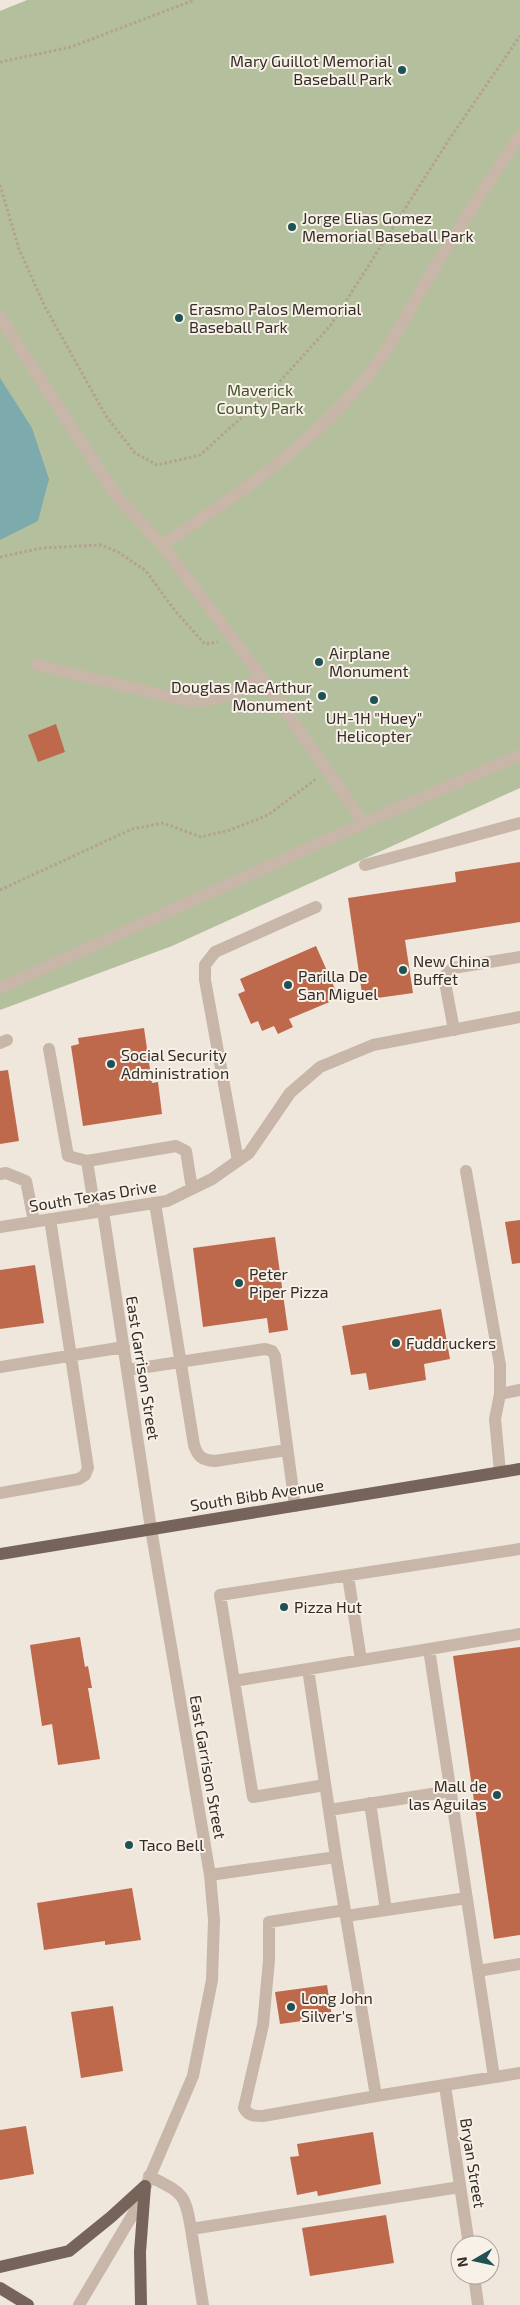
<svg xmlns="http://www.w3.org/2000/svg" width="520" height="2305" viewBox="0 0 520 2305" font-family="'Exo 2',sans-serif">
	<rect width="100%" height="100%" fill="#f0e7dc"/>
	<!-- green -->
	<path fill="#b3bf9d" d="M 27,0 L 520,0 L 520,788 L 172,946 L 0,1010 L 0,11 Z"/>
	<!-- water -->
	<path fill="#7daaac" d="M 0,378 L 32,428 L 49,479 L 38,521 L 0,540 Z"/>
	<!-- building -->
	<path fill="#be684c" d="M 56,724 L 65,752 L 38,762 L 28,735 Z
		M 520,862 L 520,922 L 405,940 L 413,993 L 363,1000 L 348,898 L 456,882 L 455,872 Z
		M 316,946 L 339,998 L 289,1019 L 293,1027 L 278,1034 L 274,1026 L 262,1031 L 258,1021 L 251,1024 L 238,994 L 245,991 L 240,979 Z
		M 144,1028 L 152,1083 L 158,1082 L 162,1114 L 83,1126 L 71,1046 L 79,1044 L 78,1038 Z
		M 8,1070 L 19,1141 L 0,1144 L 0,1071 Z
		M 520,1220 L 520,1263 L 512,1264 L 505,1222 Z
		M 275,1237 L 288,1330 L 269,1333 L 267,1318 L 203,1327 L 193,1248 Z
		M 35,1265 L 44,1323 L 0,1329 L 0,1270 Z
		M 441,1309 L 450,1359 L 424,1364 L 426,1380 L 369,1390 L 366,1373 L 351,1375 L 342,1326 Z
		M 80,1637 L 85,1667 L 88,1666 L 92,1688 L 88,1688 L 100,1759 L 58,1765 L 52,1724 L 42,1726 L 30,1645 Z
		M 520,1647 L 520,1935 L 494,1939 L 453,1656 Z
		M 132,1888 L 141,1940 L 105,1945 L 105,1941 L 44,1950 L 37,1903 Z
		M 327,1985 L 332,2017 L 280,2024 L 275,1992 Z
		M 113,2006 L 123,2071 L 81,2078 L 71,2012 Z
		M 26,2126 L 34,2174 L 0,2180 L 0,2130 Z
		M 373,2132 L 381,2184 L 318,2196 L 317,2191 L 297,2195 L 290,2157 L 299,2156 L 297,2144 Z
		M 386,2215 L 394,2263 L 310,2276 L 302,2228 Z"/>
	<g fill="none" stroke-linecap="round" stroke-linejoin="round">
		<!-- path -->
		<path stroke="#b4a193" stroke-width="3" stroke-dasharray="2.5 2.5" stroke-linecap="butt" d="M 0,62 L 71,47 L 194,0
			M 0,185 L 19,249 L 45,307 L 106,416 L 135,453 L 157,465 L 200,455 L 273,389 L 330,326 L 450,138 L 520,36
			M 0,557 L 42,548 L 101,545 L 118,552 L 146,571 L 176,612 L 205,644 L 218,642
			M 0,890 L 132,829 L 163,823 L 201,837 L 230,830 L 268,815 L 316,779"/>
		<!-- minor -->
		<path stroke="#c8b7a9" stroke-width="12" d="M 0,317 L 115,494 L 162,545 L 261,676 L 364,823
			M 162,545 C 234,497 305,450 361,384 C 389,351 408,312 430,275 C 459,228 488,181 520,136
			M 37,665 L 188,701 C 215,701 240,694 261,676
			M 365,865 L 520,823
			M 0,988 L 364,823 L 520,755
			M 454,1030 L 444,977 L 453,968 L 520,957
			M 0,1043 L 7,1040
			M 49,1049 L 68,1156 L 87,1161 L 95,1212
			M 87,1161 L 176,1146 L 186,1151 L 192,1189
			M 238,1161 L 205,980 L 205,965 L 215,952 L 316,907
			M 466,1171 L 500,1365 L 500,1394 L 495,1419 L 500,1472
			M 0,1174 L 6,1173 L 26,1181 L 34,1221
			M 155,1203 L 194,1445 C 198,1457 202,1460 215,1461 L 287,1450
			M 0,1227 L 167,1201 L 212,1179 L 249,1153 L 290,1093 L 320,1067 L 373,1045 L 520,1017
			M 0,1367 L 124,1347
			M 127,1370 L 265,1349 L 272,1351 L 275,1356 L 295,1506
			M 500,1394 L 520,1390
			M 0,1493 L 79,1479 L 85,1475 L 88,1468 L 50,1219
			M 348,1576 L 361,1660
			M 520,1634 L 308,1669 L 336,1857 L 376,2096 L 520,2073
			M 429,1649 L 494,2077
			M 234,1681 L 308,1669
			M 325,1785 L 253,1797 L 220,1595 L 520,1549
			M 370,1803 L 386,1910
			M 329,1810 L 451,1791
			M 210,1875 L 336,1857
			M 345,1910 L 269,1922 L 269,1960 L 263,2025 L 244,2108 C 248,2116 254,2116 263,2116 L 376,2096
			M 346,1916 L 467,1898
			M 478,1971 L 520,1964
			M 445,2086 L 469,2245
			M 149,2176 C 182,2193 185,2192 191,2229
			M 474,2275 L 478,2305
			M 79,2305 L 136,2209 L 193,2076 L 212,1980 L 214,1920 L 210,1875 L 151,1529 L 103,1211
			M 203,2305 L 191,2229 L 460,2187"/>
		<!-- major -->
		<path stroke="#76645a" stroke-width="12" d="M 0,1554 L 520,1469
			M 0,2267 L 69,2251 L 111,2217 L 145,2186
			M 0,2288 L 28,2305
			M 141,2305 L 140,2252 L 145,2186"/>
	</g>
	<!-- markers -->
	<g fill="#205154" stroke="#f8f1e8" stroke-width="2">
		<circle cx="402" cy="70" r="5"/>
		<circle cx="292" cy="227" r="5"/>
		<circle cx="179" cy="318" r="5"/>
		<circle cx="319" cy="662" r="5"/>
		<circle cx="322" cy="696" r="5"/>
		<circle cx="374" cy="700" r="5"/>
		<circle cx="403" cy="970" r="5"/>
		<circle cx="288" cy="985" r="5"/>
		<circle cx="111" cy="1064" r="5"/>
		<circle cx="239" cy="1283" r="5"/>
		<circle cx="396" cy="1343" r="5"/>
		<circle cx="284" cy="1607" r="5"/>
		<circle cx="497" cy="1795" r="5"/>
		<circle cx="129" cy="1845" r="5"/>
		<circle cx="291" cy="2007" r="5"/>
	</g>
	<g text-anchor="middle" stroke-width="4" stroke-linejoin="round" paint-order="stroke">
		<!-- poi labels -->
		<g font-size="16" fill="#352c28" stroke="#f8f1e8" text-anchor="start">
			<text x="392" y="67" text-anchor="end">Mary Guillot Memorial<tspan x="392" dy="18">Baseball Park</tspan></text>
			<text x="302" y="224">Jorge Elias Gomez<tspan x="302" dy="18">Memorial Baseball Park</tspan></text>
			<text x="189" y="315">Erasmo Palos Memorial<tspan x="189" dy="18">Baseball Park</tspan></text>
			<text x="329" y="659">Airplane<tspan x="329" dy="18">Monument</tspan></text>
			<text x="312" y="693" text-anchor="end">Douglas MacArthur<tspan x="312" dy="18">Monument</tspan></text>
			<text x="374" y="724" text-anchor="middle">UH-1H "Huey"<tspan x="374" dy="18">Helicopter</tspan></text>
			<text x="413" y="967">New China<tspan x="413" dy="18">Buffet</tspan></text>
			<text x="298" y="982">Parilla De<tspan x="298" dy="18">San Miguel</tspan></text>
			<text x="121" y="1061">Social Security<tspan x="121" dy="18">Administration</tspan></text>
			<text x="249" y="1280">Peter<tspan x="249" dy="18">Piper Pizza</tspan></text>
			<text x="406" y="1349">Fuddruckers</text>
			<text x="294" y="1613">Pizza Hut</text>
			<text x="487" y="1792" text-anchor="end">Mall de<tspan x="487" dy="18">las Aguilas</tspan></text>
			<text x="139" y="1851">Taco Bell</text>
			<text x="301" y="2004">Long John<tspan x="301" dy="18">Silver's</tspan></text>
		</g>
		<!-- park labels -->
		<g font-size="16" fill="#45522e" stroke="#f8f1e8">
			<text x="260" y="396">Maverick<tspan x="260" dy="18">County Park</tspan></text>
		</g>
		<!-- street labels -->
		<g font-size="16" fill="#352c28" stroke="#f8f1e8">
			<text transform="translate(93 1196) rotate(-9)" y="6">South Texas Drive</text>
			<text transform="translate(143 1368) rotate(81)" y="6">East Garrison Street</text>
			<text transform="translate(257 1495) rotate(-9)" y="6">South Bibb Avenue</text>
			<text transform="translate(208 1767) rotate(80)" y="6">East Garrison Street</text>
			<text transform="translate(473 2163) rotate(81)" y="6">Bryan Street</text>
		</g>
	</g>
	<!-- north arrow -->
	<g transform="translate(475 2260) rotate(261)"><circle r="24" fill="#f8f1e8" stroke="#aaa29b"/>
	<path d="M0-4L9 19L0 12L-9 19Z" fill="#205154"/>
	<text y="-8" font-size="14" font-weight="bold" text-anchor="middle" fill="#352c28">N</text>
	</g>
</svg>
